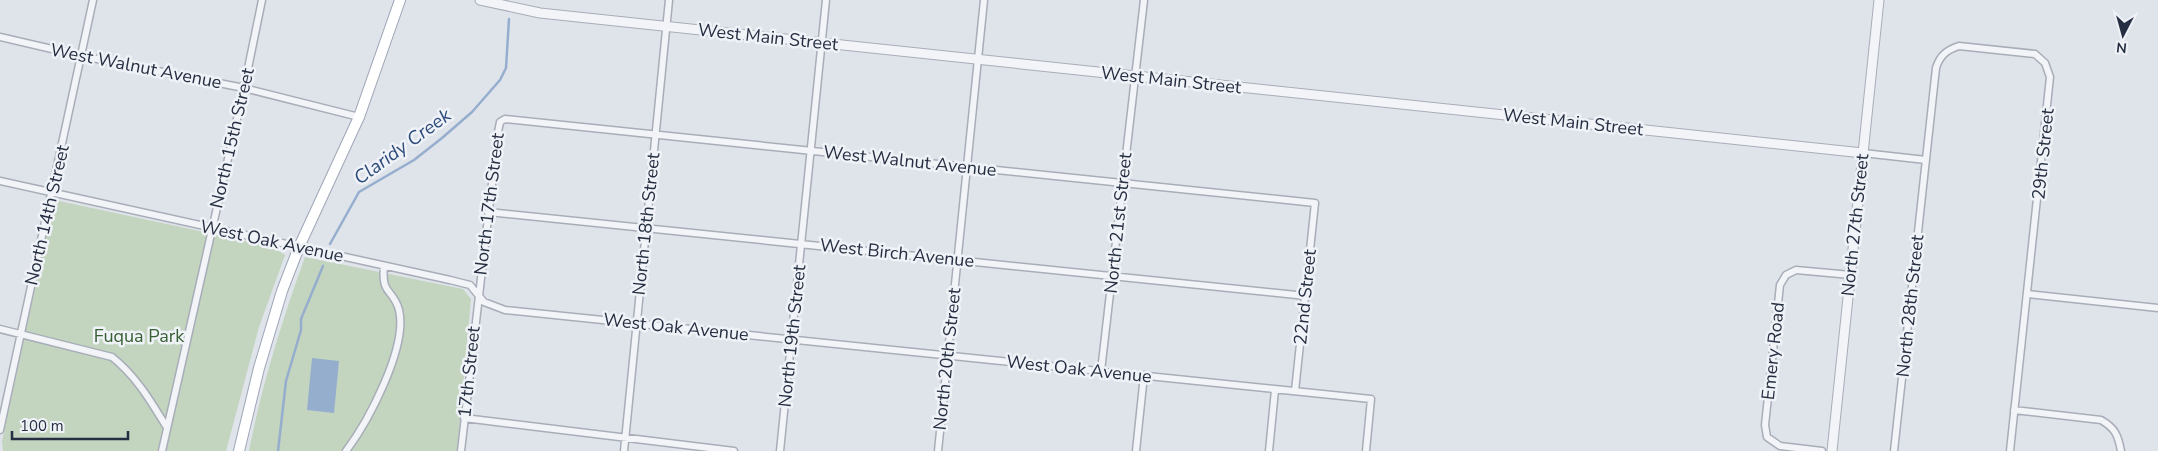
<svg xmlns="http://www.w3.org/2000/svg" width="2158" height="451" viewBox="0 0 2158 451" font-family="'Nunito Sans',sans-serif">
	<rect width="100%" height="100%" fill="#dfe3ea"/>
	<!-- green -->
	<path fill="#c3d4bf" d="M 59,201 L 251,242 L 274,248 L 285,255 L 259,327 L 226,451 L 3,451 L 2,441 L 52,208 L 54,203 Z
		M 305,257 L 463,289 L 471,299 L 457,451 L 249,451 C 262,384 282,321 305,257 Z"/>
	<!-- water -->
	<path fill="#96aece" d="M 312,358 L 339,361 L 334,413 L 307,410 Z"/>
	<g fill="none" stroke-linecap="round" stroke-linejoin="round">
		<!-- stream -->
		<path stroke="#96aece" stroke-width="2.5" d="M 330,244 L 359,192 L 414,160 L 442,138 L 472,112 L 500,80 L 506,68 L 509,19
			M 278,451 L 286,381 L 301,330 L 301,319 L 323,266"/>
		<defs>
			<path id="minor" d="M 0,37 L 82,56 L 244,88 L 359,117
				M 1863,153 L 1926,160
				M 0,181 L 450,280 L 470,285 L 484,302 L 505,310 L 1371,399 L 1366,451
				M 488,212 L 1306,296
				M 2028,294 L 2158,308
				M 0,329 L 112,357 C 136,376 150,400 166,426
				M 1101,371 L 1144,0
				M 2014,410 L 2101,420 C 2115,428 2118,435 2121,451
				M 464,418 L 734,451
				M 0,430 L 93,0
				M 162,451 L 244,88 L 262,0
				M 346,451 C 368,422 408,347 399,310 C 393,288 381,296 384,266
				M 461,451 L 498,132 L 500,122 L 505,119 L 1315,203 L 1295,391
				M 624,451 L 669,0
				M 780,451 L 826,0
				M 938,451 L 984,0
				M 1136,451 L 1144,375
				M 1269,451 L 1275,390
				M 1822,451 L 1780,446 L 1767,437 L 1765,425 L 1780,285 L 1786,275 L 1796,270 L 1851,275
				M 1894,451 L 1936,68 C 1940,55 1947,50 1959,46 L 2035,54 L 2045,63 L 2050,77 L 2010,451"/>
			<path id="tertiary" d="M 480,0 L 540,13 L 1863,153
				M 1832,451 L 1879,0"/>
			<path id="primary" d="M 239,451 L 259,368 L 282,291 L 299,247 L 359,117 L 400,0"/>
		</defs>
		<!-- minor casing -->
		<use href="#minor" stroke="#a8adb8" stroke-width="9"/>
		<!-- tertiary casing -->
		<use href="#tertiary" stroke="#a8adb8" stroke-width="11"/>
		<!-- primary casing -->
		<use href="#primary" stroke="#9da6b7" stroke-width="12"/>
		<!-- minor -->
		<use href="#minor" stroke="#f2f4f8" stroke-width="6"/>
		<!-- tertiary -->
		<use href="#tertiary" stroke="#f2f4f8" stroke-width="9"/>
		<!-- primary -->
		<use href="#primary" stroke="#fff" stroke-width="10"/>
	</g>
	<g text-anchor="middle" stroke-width="5" stroke-linejoin="round" paint-order="stroke">
		<!-- street labels -->
		<g font-size="18" fill="#262f42" stroke="#eff2f7">
			<text transform="translate(768 37) rotate(6)" y="6">West Main Street</text>
			<text transform="translate(136 66) rotate(11)" y="6">West Walnut Avenue</text>
			<text transform="translate(1171 80) rotate(6)" y="6">West Main Street</text>
			<text transform="translate(1573 122) rotate(6)" y="6">West Main Street</text>
			<text transform="translate(232 138) rotate(-77)" y="6">North 15th Street</text>
			<text transform="translate(2043 154) rotate(-84)" y="6">29th Street</text>
			<text transform="translate(910 161) rotate(6)" y="6">West Walnut Avenue</text>
			<text transform="translate(489 204) rotate(-83)" y="6">North 17th Street</text>
			<text transform="translate(47 215) rotate(-77)" y="6">North 14th Street</text>
			<text transform="translate(1118 223) rotate(-84)" y="6">North 21st Street</text>
			<text transform="translate(646 224) rotate(-84)" y="6">North 18th Street</text>
			<text transform="translate(1855 225) rotate(-84)" y="6">North 27th Street</text>
			<text transform="translate(272 241) rotate(12)" y="6">West Oak Avenue</text>
			<text transform="translate(897 253) rotate(6)" y="6">West Birch Avenue</text>
			<text transform="translate(1305 297) rotate(-84)" y="6">22nd Street</text>
			<text transform="translate(1910 306) rotate(-84)" y="6">North 28th Street</text>
			<text transform="translate(676 327) rotate(6)" y="6">West Oak Avenue</text>
			<text transform="translate(792 336) rotate(-84)" y="6">North 19th Street</text>
			<text transform="translate(1773 351) rotate(-84)" y="6">Emery Road</text>
			<text transform="translate(947 359) rotate(-84)" y="6">North 20th Street</text>
			<text transform="translate(1079 369) rotate(6)" y="6">West Oak Avenue</text>
			<text transform="translate(469 372) rotate(-84)" y="6">17th Street</text>
		</g>
		<!-- park labels -->
		<g font-size="18" fill="#386032" stroke="#eff2f7">
			<text x="139" y="342">Fuqua Park</text>
		</g>
		<!-- water labels -->
		<g font-size="19" font-style="italic" fill="#2c4b7b" stroke="#eff2f7">
			<text transform="translate(402 146) rotate(-36)" y="7">Claridy Creek</text>
		</g>
	</g>
	<!-- north arrow -->
	<g transform="translate(2123 35) rotate(186)" stroke="#eff2f7" stroke-width="4" paint-order="stroke">
	<path d="M0-4L9 19L0 12L-9 19Z" fill="#262f42"/>
	<text y="-8" font-size="14" font-weight="bold" text-anchor="middle" fill="#262f42">N</text>
	</g>
	<!-- scale -->
	<path d="M12 431v8h116v-8" fill="none" stroke="#262f42" stroke-width="2.5"/>
	<text x="20" y="431" font-size="15" fill="#262f42" stroke="#eff2f7" stroke-width="4" paint-order="stroke">100 m</text>
</svg>
